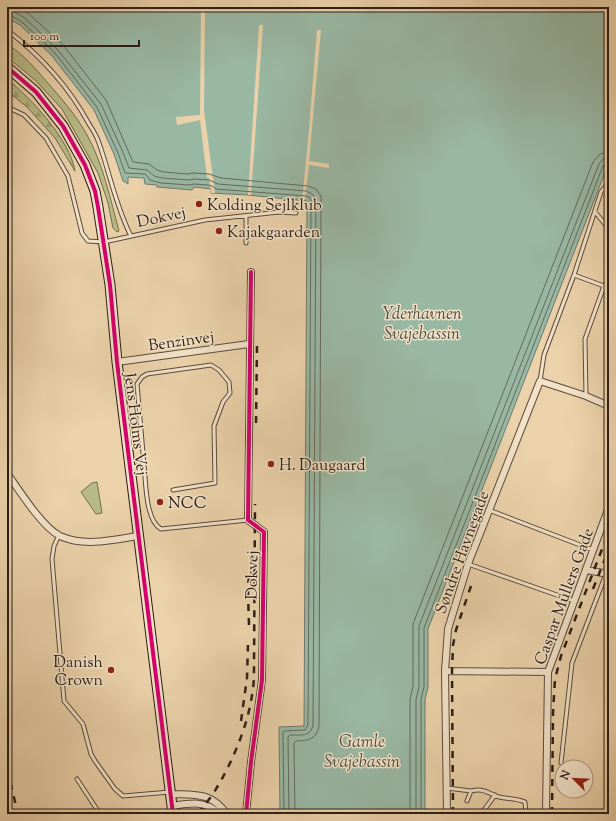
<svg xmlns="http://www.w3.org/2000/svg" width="616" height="821" viewBox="0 0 616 821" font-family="'Sorts Mill Goudy',serif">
	<defs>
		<pattern id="forest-firs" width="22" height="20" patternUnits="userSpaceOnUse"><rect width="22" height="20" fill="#b8bb87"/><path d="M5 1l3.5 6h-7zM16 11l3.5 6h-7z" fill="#9ea074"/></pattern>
	</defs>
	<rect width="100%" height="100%" fill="#ebd2aa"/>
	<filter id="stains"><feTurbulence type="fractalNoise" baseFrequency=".005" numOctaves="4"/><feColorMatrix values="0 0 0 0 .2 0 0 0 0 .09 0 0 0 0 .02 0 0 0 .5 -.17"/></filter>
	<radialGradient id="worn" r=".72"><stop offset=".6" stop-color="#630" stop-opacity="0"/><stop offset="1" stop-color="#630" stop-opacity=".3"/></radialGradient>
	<!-- grass -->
	<path fill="#b8bb87" stroke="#726c4f" d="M 7,44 C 23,54 35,68 47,82 C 61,98 75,114 86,133 C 103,163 110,198 119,231 L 117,232 L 113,228 L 108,203 L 98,173 L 62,109 L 35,80 L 7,57 Z
		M 97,482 L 102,513 L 96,514 L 81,492 L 92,483 Z"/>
	<!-- forest -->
	<path fill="url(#forest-firs)" stroke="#726c4f" d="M 7,79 C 31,98 70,140 75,171 L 55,138 L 27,107 L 7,91 Z"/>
	<!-- water -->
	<path fill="#99b8a4" stroke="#6e7a6c" d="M 7,7 L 609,7 L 609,162 L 428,629 L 428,688 L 425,699 L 425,814 L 280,814 L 279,727 L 304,726 L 307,201 L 248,195 L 211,193 L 211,189 L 194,187 L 192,190 L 157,187 L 157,185 L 145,184 L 144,178 L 128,177 L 128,184 L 123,181 L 114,154 L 94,110 L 52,56 L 20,25 L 7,18 Z"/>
	<!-- pier -->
	<path fill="#ebd2aa" d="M 201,7 L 205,7 L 204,111 L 215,193 L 211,193 L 209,178 L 207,178 L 200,120 L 177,125 L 176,117 L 200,115 Z
		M 259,25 L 263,25 L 251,195 L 248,195 Z
		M 317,30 L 321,30 L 309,161 L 329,164 L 329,168 L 309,165 L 305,200 L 302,200 L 308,141 Z"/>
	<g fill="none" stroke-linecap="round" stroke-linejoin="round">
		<!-- shore -->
		<path stroke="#636a5e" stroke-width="1" d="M 18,7 L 29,14 L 63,45 L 106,100 L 133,162 L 149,164 L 157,170 L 164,172 L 187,174 L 193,173 L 209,174 L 221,178 L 308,186 L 316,189 L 321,196 L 319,726 C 317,739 308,741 296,741 L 294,743 L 295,814
			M 7,10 L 13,11 L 25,18 L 58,50 L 101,104 L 122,150 L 129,168 L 147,170 L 154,176 L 162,178 L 188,180 L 194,179 L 209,180 L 218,184 L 306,191 L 312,194 L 316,198 L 313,725 C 311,737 300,735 290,735 L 288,737 L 289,814
			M 7,15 L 10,15 L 22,22 L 55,53 L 97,107 L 118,153 L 125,173 L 145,174 L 147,176 L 150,180 L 161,183 L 189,185 L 194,184 L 208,185 L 212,186 L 216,189 L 306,196 L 309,197 L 311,200 L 308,725 L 305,730 L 285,731 L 283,732 L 284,814
			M 410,814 L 410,699 L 413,686 L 413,624 L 593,162 L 600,154 L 609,152
			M 416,814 L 416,699 L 419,687 L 419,626 L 599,164 L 603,159 L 609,158
			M 421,814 L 421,699 L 424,687 L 424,628 L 603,166 L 606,163 L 609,163"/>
		<defs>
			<path id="service" d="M 7,30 C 41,56 69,87 89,124 C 93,130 97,137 99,143 C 110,174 116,207 131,236
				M 7,107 L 24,115 L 46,138 L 68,176 L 82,233 L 88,241 L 104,242 L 205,220 L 279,212 L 296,213
				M 595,212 L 609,229
				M 246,216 L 246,243
				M 574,275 L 601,192 L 609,182
				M 609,278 L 604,286 L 609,287
				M 540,381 L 544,355 L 574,275 L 604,286 L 585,339 L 586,396
				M 144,465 L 137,384 L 142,377 L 147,374 L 211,365 L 219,370 L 229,382 L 230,393 L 223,402 L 214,426 L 215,483 L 173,490
				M 132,467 L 144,465 C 146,481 145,520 161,529 L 248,520
				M 489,510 L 593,550
				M 59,535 L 54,546 L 52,559 L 64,701 L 83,724 L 91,754 L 95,761 L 115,789 L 123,796 L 170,792
				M 468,564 L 574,601
				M 561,763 L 572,663 L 606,574
				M 77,779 L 100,814
				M 447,788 L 471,791
				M 467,801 L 471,791 C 485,788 487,793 499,797 C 508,799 516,798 525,802 L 526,814
				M 465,813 L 465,814
				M 482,813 L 495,795"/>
			<path id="minor" d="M 117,362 L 249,344
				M 7,473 C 19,490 42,527 60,536 C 84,547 113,540 138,536
				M 586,570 L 609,574
				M 445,671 L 548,672
				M 171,794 C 196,795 211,792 227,814
				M 172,806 C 190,803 206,800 220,814
				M 246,814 L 251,762 L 262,680 L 264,532 L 248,520 L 251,272
				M 447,814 L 445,671 L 448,629 L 468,564 L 540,381 L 586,396 L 609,406
				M 546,814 L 548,672 L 609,507"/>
			<path id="secondary" d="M 7,67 L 36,92 L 63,126 L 85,165 L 95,191 L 98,207 L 110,285 L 117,362 L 173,814"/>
		</defs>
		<!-- service casing -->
		<use href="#service" stroke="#5c4a3c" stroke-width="5"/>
		<!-- minor casing -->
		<use href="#minor" stroke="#5c4a3c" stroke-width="8"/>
		<!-- secondary casing -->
		<use href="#secondary" stroke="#2d1d17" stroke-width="11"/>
		<!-- service -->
		<use href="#service" stroke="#f2e2c8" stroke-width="3"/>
		<!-- minor -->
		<use href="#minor" stroke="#f2e2c8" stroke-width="6"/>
		<!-- secondary -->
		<use href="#secondary" stroke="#f2e2c8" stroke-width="9"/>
		<!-- rail -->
		<path stroke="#2d1d17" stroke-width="2.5" stroke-dasharray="7 7" stroke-linecap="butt" d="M 256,423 L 257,345
			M 593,589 L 607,554
			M 249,625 L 248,594 L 249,569
			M 241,721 L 247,678 L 248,645
			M 7,769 L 18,814
			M 198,814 C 204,805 211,798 216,789 C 232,763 248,725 252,695 C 254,685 254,675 254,665 L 255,504
			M 453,814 L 452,671 L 453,645 L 456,630 L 471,586
			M 552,814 L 553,712 L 555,679 L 561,656 L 609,531"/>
		<defs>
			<path id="cycleway" d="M 7,67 L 36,92 L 63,126 L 85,165 L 95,191 L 98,207 L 110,285 L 117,362 L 173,814
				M 246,814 L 251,762 L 262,680 L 264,532 L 248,520 L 251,272"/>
		</defs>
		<!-- cycleway casing -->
		<use href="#cycleway" stroke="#f2e2c8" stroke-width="6"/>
		<!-- cycleway -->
		<use href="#cycleway" stroke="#d6006c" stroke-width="4"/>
	</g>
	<!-- markers -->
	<g fill="#8f2418" stroke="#f2e2c8" stroke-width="1.5">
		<circle cx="199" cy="204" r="4"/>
		<circle cx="219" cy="231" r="4"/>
		<circle cx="271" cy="464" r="4"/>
		<circle cx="160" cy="502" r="4"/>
		<circle cx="111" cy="670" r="4"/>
	</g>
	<g text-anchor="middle" stroke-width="3" stroke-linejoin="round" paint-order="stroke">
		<!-- poi labels -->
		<g font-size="16" fill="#2d1d17" stroke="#f2e2c8" text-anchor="start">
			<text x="207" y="210">Kolding Sejlklub</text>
			<text x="227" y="237">Kajakgaarden</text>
			<text x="279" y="470">H. Daugaard</text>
			<text x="168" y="508">NCC</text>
			<text x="103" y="667" text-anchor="end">Danish<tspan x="103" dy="18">Crown</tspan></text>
		</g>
		<!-- street labels -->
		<g font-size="16" fill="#2d1d17" stroke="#f2e2c8">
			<text transform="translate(161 216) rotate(-12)" y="6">Dokvej</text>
			<text transform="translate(181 340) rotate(-8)" y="6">Benzinvej</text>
			<text transform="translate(137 424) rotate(83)" y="6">Jens Holms Vej</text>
			<text transform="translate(461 552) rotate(-70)" y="6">Søndre Havnegade</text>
			<text transform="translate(251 575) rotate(-89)" y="6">Dokvej</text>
			<text transform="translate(563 596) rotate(-70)" y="6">Caspar Müllers Gade</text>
		</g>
		<!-- water labels -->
		<g font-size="17" font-style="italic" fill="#4d4c41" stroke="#f2e2c8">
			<text x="422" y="319">Yderhavnen<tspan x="422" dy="20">Svajebassin</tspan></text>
			<text x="362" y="747">Gamle<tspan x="362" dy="20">Svajebassin</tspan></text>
		</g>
	</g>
	<!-- margin -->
	<rect width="616" height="821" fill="none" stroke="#ebd2aa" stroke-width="24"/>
	<rect x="8" y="8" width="600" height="805" fill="none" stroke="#2d1d17" stroke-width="2"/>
	<rect x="12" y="12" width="592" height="797" fill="none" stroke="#2d1d17"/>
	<!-- north arrow -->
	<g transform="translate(574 779) rotate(294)"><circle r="19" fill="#f2e2c8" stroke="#a39381"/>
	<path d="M0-3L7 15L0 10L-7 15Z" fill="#8f2418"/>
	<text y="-6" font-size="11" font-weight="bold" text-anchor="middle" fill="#2d1d17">N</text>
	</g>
	<!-- scale -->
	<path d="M24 40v6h115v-6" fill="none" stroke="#2d1d17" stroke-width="2"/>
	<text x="30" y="40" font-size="12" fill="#2d1d17" stroke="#f2e2c8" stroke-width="3" paint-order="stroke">100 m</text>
	<rect width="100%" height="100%" filter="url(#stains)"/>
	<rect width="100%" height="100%" fill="url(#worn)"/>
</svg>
